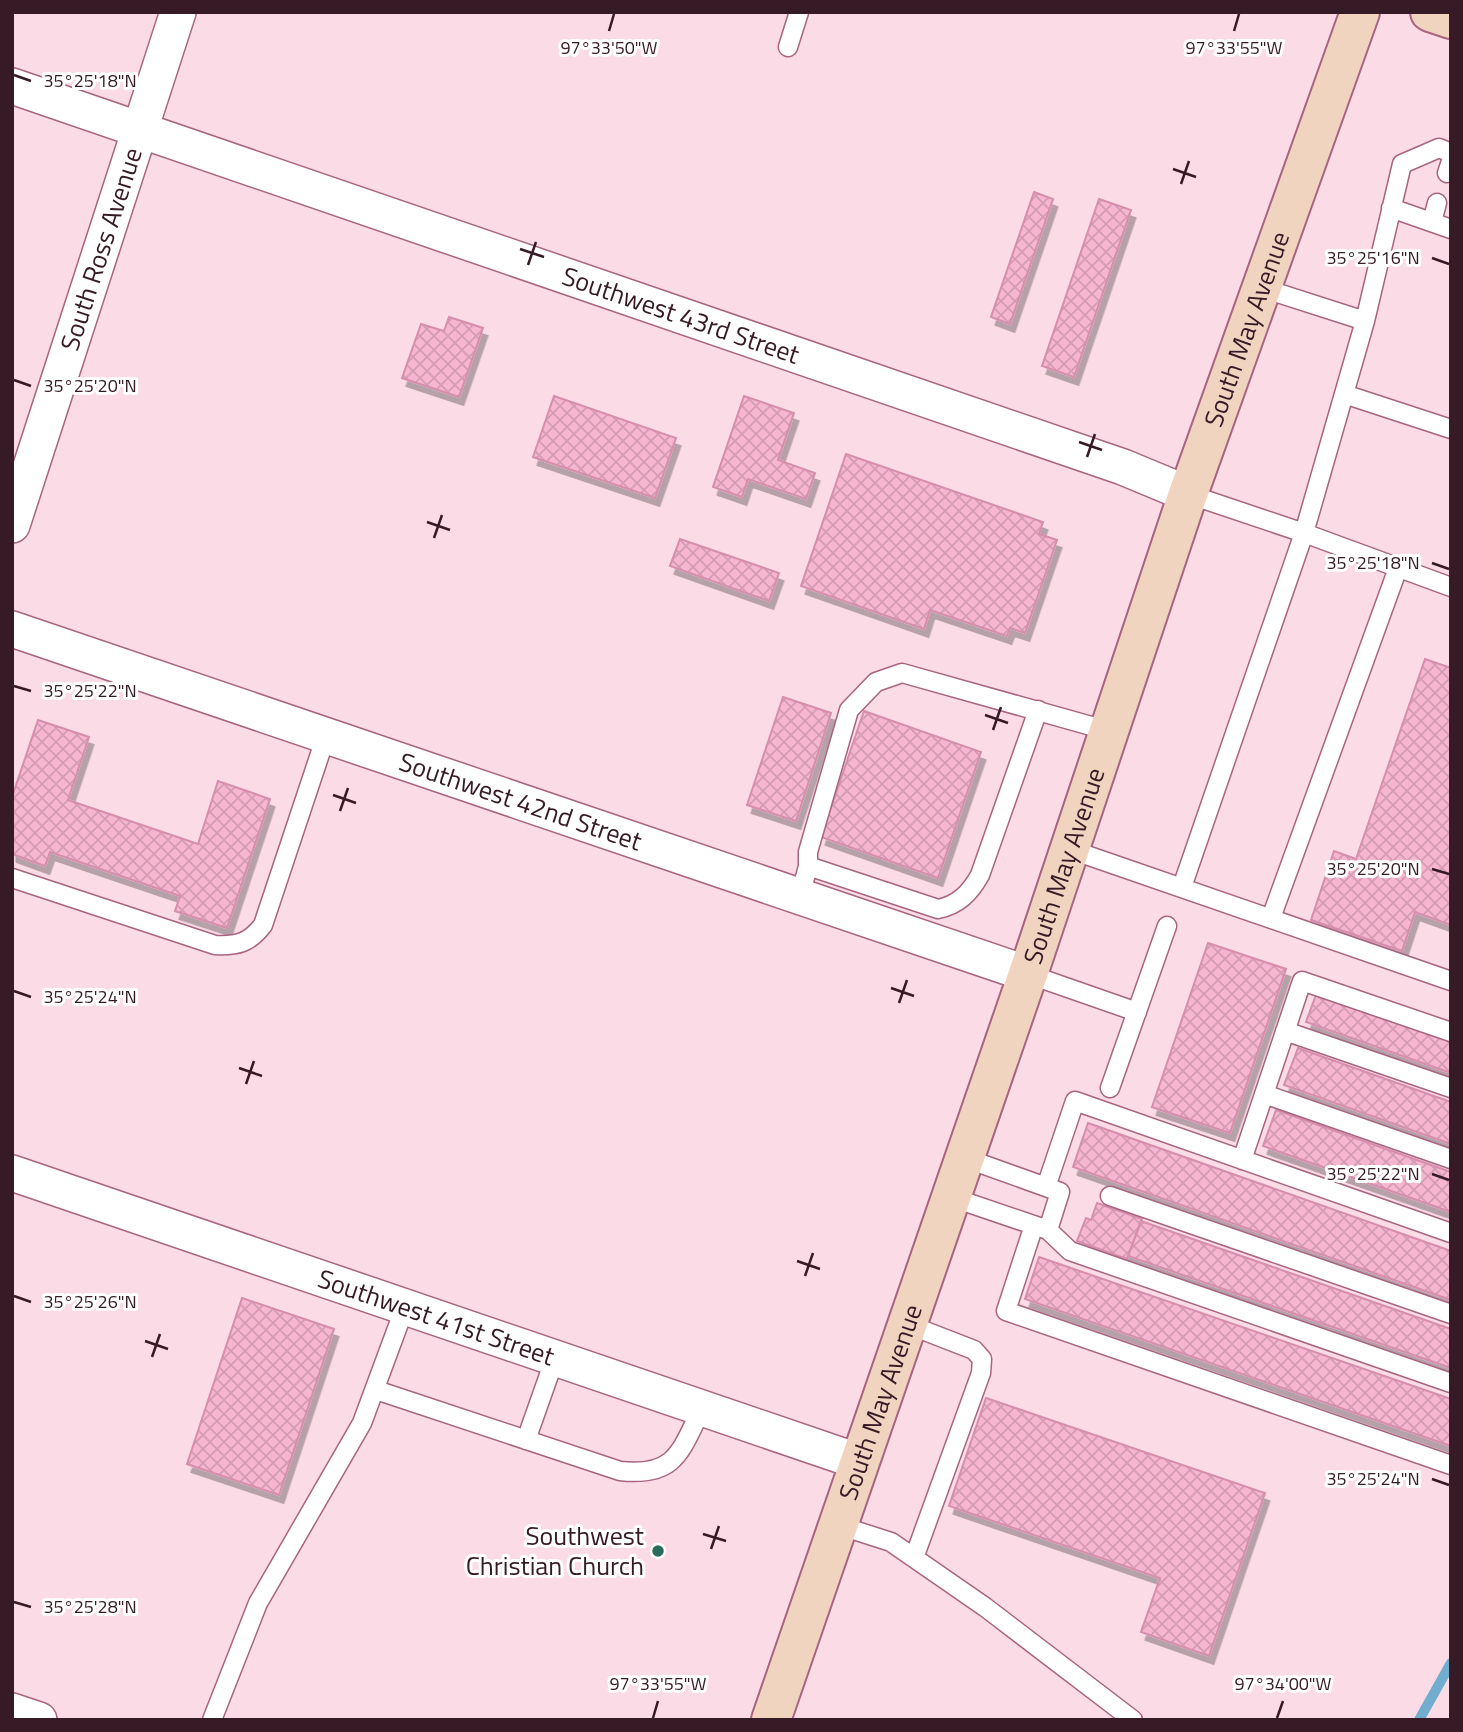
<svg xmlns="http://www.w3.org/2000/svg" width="1463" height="1732" viewBox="0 0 1463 1732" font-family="'Titillium Web',sans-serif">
	<defs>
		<pattern id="building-cross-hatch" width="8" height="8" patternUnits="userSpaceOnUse" patternTransform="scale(1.75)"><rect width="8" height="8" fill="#f6b6d0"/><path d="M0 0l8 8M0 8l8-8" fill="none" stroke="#d49cb2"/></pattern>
		<filter id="shadow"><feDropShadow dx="4.5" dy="8" stdDeviation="0" flood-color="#0004"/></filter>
	</defs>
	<rect width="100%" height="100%" fill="#fadbe6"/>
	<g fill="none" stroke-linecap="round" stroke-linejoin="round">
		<!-- stream -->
		<path stroke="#70adcf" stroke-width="10" d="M 1419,1720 L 1451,1663"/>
	</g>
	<!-- building -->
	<path fill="url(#building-cross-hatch)" stroke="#d68eac" stroke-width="2" filter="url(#shadow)" d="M 1034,192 L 1053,199 L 1010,324 L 991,317 Z
		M 1099,199 L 1131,210 L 1074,377 L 1042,366 Z
		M 449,317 L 483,328 L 459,397 L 402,378 L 421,324 L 444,331 Z
		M 554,396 L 676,438 L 655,498 L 533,457 Z
		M 744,396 L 794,413 L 778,460 L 815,473 L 806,499 L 748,479 L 742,497 L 713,487 Z
		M 846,454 L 1043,522 L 1039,534 L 1057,540 L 1025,633 L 1010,628 L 1007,636 L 930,610 L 924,629 L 801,586 Z
		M 680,539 L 779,573 L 769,601 L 670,566 Z
		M 1425,659 L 1451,668 L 1451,925 L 1415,912 L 1402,951 L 1311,920 L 1334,851 L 1356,859 Z
		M 783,697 L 831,713 L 796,821 L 747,805 Z
		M 864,711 L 981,752 L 938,878 L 821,837 Z
		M 38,720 L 89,737 L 68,800 L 198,844 L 218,781 L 270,799 L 227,928 L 175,911 L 180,896 L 50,852 L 45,866 L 12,854 L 12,797 Z
		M 1208,943 L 1286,969 L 1230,1133 L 1152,1107 Z
		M 1317,992 L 1451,1039 L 1451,1073 L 1306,1022 Z
		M 1298,1048 L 1451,1102 L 1451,1144 L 1284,1085 Z
		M 1276,1110 L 1451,1172 L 1451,1212 L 1263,1146 Z
		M 1088,1123 L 1451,1251 L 1451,1300 L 1073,1167 Z
		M 1097,1203 L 1142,1219 L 1127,1259 L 1077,1241 L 1086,1218 L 1091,1220 Z
		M 1141,1221 L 1451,1329 L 1451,1368 L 1128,1256 Z
		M 1039,1257 L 1451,1399 L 1451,1446 L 1025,1299 Z
		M 242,1298 L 334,1329 L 279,1495 L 187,1464 Z
		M 986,1398 L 1265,1493 L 1209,1656 L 1141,1632 L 1160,1578 L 949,1506 Z"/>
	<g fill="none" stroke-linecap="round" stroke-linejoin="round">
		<defs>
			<path id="lane" d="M 788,47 L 799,12
				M 1447,173 L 1451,161
				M 1391,208 L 1451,229
				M 1432,222 L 1437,203
				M 1262,288 L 1365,321
				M 1344,394 L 1451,429
				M 1188,494 L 1304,533 L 1365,321 L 1402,164 L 1439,148 L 1451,153
				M 1069,849 L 1451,981
				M 808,866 L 938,909 C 958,905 970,893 980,875 L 1038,710
				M 12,878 L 215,945 C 238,946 249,943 263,925 L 326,736
				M 1182,887 L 1304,533 L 1451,587
				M 800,897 L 808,866 L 808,852 L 849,710 L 876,682 L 902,673 L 1109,731
				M 1271,918 L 1398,568
				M 1028,974 L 1137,1012
				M 1285,1031 L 1451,1088
				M 1110,1088 L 1167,926
				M 1264,1094 L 1451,1159
				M 1242,1160 L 1302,981 L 1451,1032
				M 1046,1187 L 1075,1101 L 1451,1233
				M 1110,1196 L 1451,1314
				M 951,1197 L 1048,1230 L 1060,1192 L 965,1158
				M 1034,1225 L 1006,1311 L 1451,1465
				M 1048,1230 L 1070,1251 L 1451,1383
				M 907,1324 L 974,1350 L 982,1359 L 981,1373 L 914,1558
				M 376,1390 L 620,1471 C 676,1477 680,1452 702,1408
				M 526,1440 L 555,1358
				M 838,1525 L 891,1542 L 985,1607 L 1133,1720
				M 212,1720 L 258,1603 L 362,1423 L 405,1307"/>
			<g id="street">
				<path id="s1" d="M 12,86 L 1123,467 L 1188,494"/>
				<path id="s2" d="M 12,525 L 178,12"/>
				<path id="s3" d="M 12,629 L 1028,974"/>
				<path id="s4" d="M 12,1173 L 860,1462"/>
				<path d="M 12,1711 L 39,1720"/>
			</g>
			<g id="secondary">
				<path d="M 1430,12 L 1451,19"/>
				<path id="s5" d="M 771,1720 L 1028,974 L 1188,494 L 1360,12"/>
			</g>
		</defs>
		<!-- lane casing -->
		<use href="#lane" stroke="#a86481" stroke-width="21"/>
		<!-- street casing -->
		<use href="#street" stroke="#a86481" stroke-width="38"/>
		<!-- secondary casing -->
		<use href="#secondary" stroke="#a86481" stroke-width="42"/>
		<!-- lane -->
		<use href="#lane" stroke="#fff" stroke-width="18"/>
		<!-- street -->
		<use href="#street" stroke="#fff" stroke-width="35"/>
		<!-- secondary -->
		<use href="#secondary" stroke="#f0d4c0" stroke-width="38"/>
	</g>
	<!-- ticks -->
	<path fill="none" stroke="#361a26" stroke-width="2.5" d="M 609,31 L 614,14M 1234,31 L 1239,14M 14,75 L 31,81M 1173,169 L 1196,177M 1181,184 L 1189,161M 520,249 L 544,257M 1432,258 L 1449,264M 528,265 L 536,242M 14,380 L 31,386M 1079,442 L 1102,450M 1087,457 L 1095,434M 427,522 L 450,530M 434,538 L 442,515M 1432,563 L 1449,569M 14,686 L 31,691M 985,715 L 1008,723M 993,730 L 1001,707M 333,795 L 356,803M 340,811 L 348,788M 1432,869 L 1449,874M 891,988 L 914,996M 14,991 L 31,997M 899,1003 L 907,980M 239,1068 L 262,1076M 246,1084 L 254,1061M 1432,1174 L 1449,1180M 797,1261 L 820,1269M 805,1276 L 813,1253M 14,1296 L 31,1302M 145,1341 L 168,1349M 152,1357 L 160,1334M 1432,1479 L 1449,1485M 703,1534 L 726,1541M 711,1549 L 719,1526M 14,1602 L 31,1607M 653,1718 L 658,1701M 1277,1718 L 1283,1701"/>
	<!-- markers -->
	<circle fill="#2a6b5b" stroke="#fff" stroke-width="2.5" cx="658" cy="1551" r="7"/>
	<g text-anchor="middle" stroke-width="6" stroke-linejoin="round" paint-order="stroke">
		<!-- street labels -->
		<g font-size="26" fill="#361a26" stroke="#fff">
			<text dy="9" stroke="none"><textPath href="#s2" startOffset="290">South Ross Avenue</textPath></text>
			<text dy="9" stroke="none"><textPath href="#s1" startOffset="707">Southwest 43rd Street</textPath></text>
			<text dy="9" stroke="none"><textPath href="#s5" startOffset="1470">South May Avenue</textPath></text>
			<text dy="9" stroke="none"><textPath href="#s3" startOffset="537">Southwest 42nd Street</textPath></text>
			<text dy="9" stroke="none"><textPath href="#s5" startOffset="903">South May Avenue</textPath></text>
			<text dy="9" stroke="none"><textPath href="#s4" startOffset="448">Southwest 41st Street</textPath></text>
			<text dy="9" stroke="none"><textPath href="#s5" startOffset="336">South May Avenue</textPath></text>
		</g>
		<!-- poi labels -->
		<g font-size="26" fill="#361a26" stroke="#fff" text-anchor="end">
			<text x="644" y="1545">Southwest<tspan x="644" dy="30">Christian Church</tspan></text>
		</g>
	</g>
	<g font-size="18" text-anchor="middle" fill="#361a26" stroke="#fff" stroke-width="6" stroke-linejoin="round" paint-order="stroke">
		<text x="609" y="54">97°33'50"W</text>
		<text x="1234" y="54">97°33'55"W</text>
		<text x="90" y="87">35°25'18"N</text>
		<text x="1373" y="264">35°25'16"N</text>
		<text x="90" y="392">35°25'20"N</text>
		<text x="1373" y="569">35°25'18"N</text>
		<text x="90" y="697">35°25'22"N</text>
		<text x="1373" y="875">35°25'20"N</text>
		<text x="90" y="1003">35°25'24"N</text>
		<text x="1373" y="1180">35°25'22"N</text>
		<text x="90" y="1308">35°25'26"N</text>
		<text x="1373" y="1485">35°25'24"N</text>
		<text x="90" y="1613">35°25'28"N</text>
		<text x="658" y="1690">97°33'55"W</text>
		<text x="1283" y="1690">97°34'00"W</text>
	</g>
	<!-- border -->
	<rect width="1463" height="1732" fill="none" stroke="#361a26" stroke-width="28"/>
</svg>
